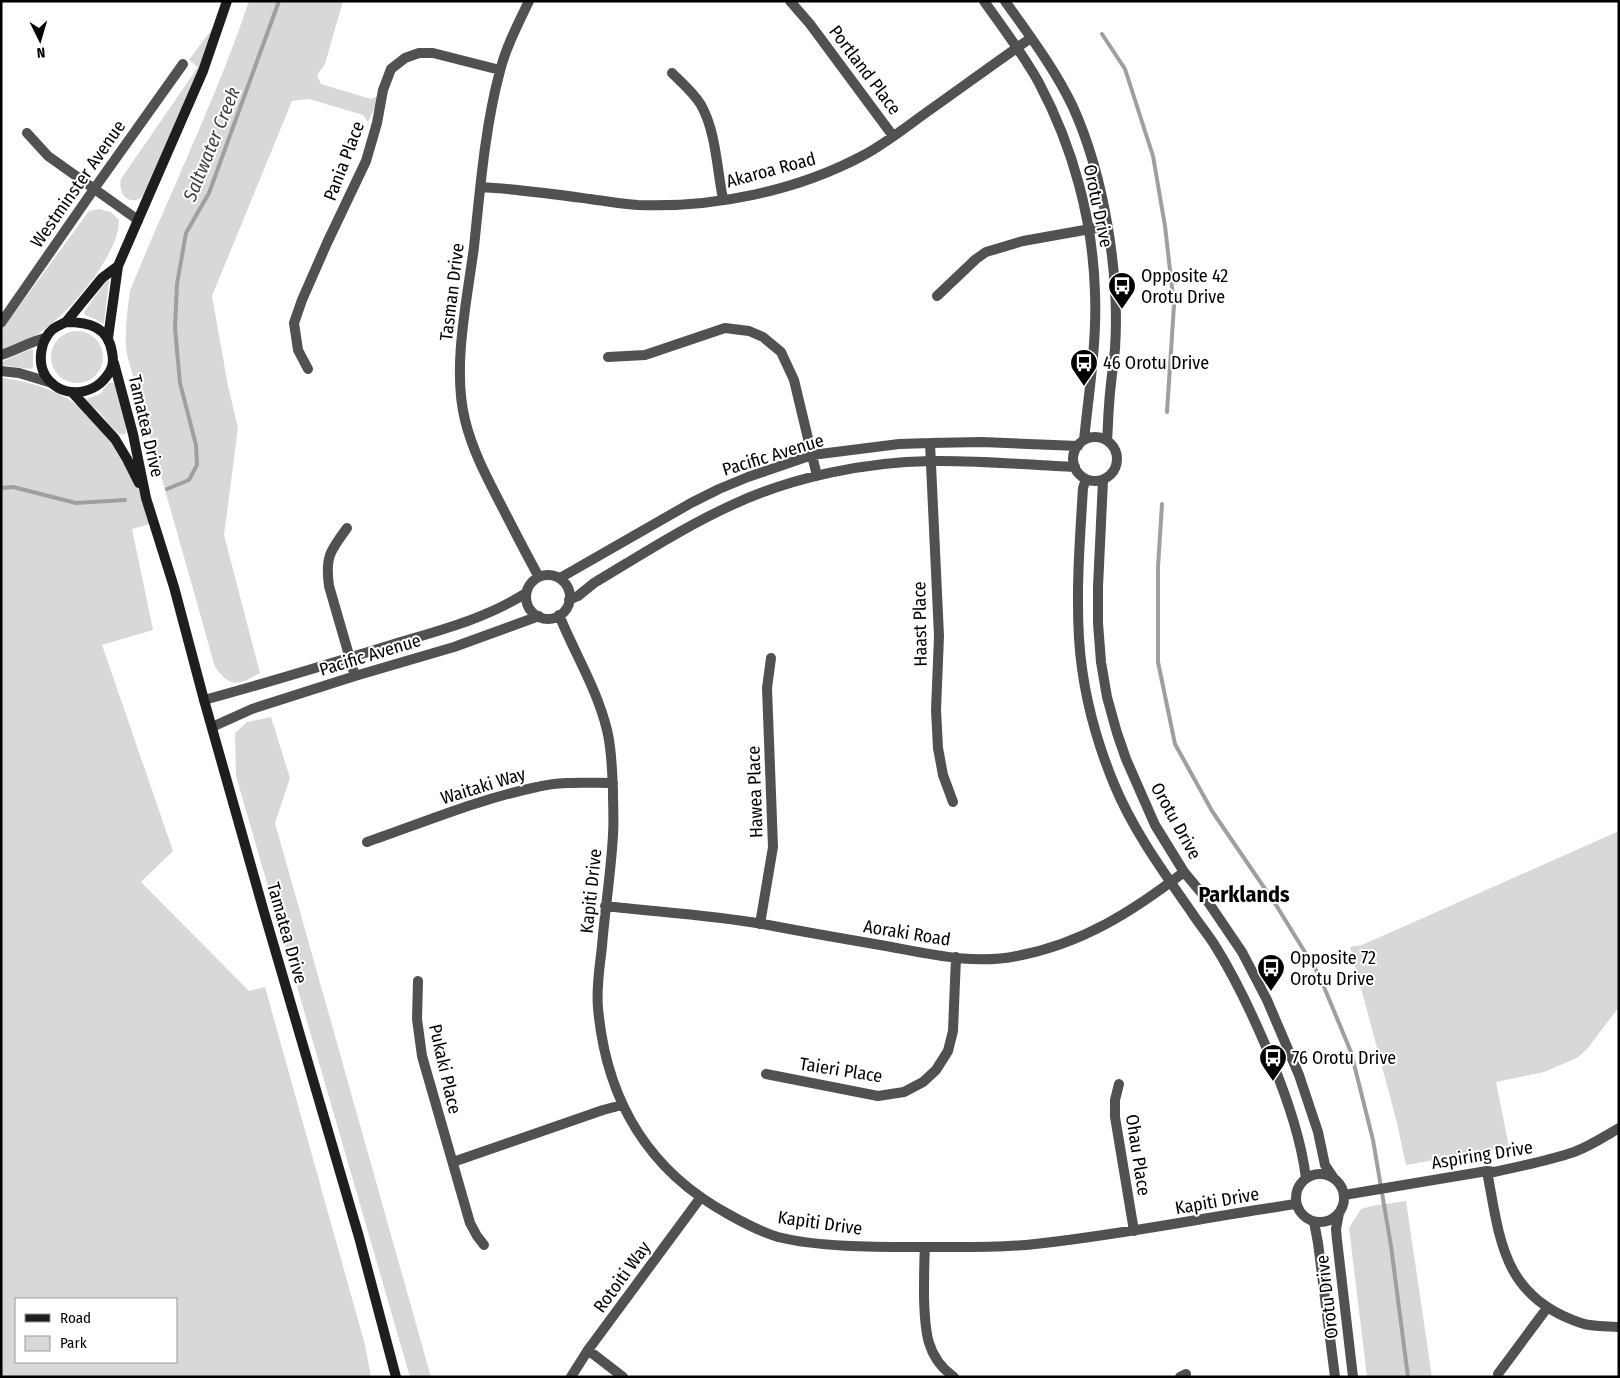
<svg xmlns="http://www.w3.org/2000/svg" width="1620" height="1378" viewBox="0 0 1620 1378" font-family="'Fira Sans Condensed',sans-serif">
	<rect width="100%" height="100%" fill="#fff"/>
	<!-- green -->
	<path fill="#d8d8d8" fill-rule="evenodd" d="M 249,1 L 343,1 L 325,64 L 317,75 L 321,84 L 371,99 L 381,95 L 368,122 L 363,115 L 309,99 L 292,101 L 212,296 L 228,386 L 238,428 L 224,535 L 260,673 C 240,685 231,689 215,667 L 127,355 C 124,333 127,313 130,291 C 169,194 216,100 249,1 Z
		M 218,21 L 214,45 L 144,195 C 131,208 117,195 121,179 L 198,67 L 189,60 Z
		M 99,209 L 111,212 L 119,220 C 120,254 66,318 36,335 C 26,341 13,346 1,350 L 1,331 L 89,211 Z
		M 107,280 L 109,281 L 104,323 L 103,324 L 97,320 L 85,315 L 84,312 Z
		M51 357a26 26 0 1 1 52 0a26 26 0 1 1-52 0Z
		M 31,349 L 33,350 L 33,367 L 31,369 L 1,365 L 1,362 Z
		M 1,378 C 38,382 69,395 97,420 C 101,425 107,429 111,433 C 130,460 141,493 150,524 L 132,529 L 153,630 L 102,645 L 173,851 L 141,882 L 249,991 L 265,987 L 365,1345 L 371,1377 L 1,1377 ZM 16,1299 L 176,1299 L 176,1362 L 16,1362 Z
		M 109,383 L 114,383 L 126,427 L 126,433 L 122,435 C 112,431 106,419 98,411 C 94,407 89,404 86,399 L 100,394 Z
		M 271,717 L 290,778 L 275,823 L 431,1377 L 410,1377 L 236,776 L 235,733 L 247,722 Z
		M 1619,831 L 1619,1007 L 1587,1049 L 1577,1058 L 1544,1072 L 1496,1082 L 1509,1147 L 1406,1165 L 1396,1119 L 1350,947 L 1362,945 Z
		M 1406,1201 L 1432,1377 L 1367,1377 L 1349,1228 L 1361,1209 L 1372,1206 Z"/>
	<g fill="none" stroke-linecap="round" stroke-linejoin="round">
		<!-- stream -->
		<path stroke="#9f9f9f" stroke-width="4" d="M 1102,34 L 1125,69 L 1153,156 L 1165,226 L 1174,305 L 1167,412
			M 1,488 L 13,487 L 76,503 L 125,500
			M 167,489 L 189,480 L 197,465 L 196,445 L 180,383 L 175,328 L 177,284 L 186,233 L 209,193 L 279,1
			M 1162,504 L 1158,567 L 1158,662 L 1175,744 L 1212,811 L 1276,905 L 1319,975 L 1351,1052 L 1373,1140 L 1391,1246 L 1408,1377"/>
		<!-- minor -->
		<path stroke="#515151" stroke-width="10" d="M 529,1 C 518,24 506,47 500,71 C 485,126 480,190 474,247 C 467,300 452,368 465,420 C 472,449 486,476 500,503 C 513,528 525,552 539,577
			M 790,1 L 810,24 L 893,136
			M 672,73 C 682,83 694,93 701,105 C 716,131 717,170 723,199
			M 27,133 L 48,156 L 138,220
			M 481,187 C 517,189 553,194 590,199 C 606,201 622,204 638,205 C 714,208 797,191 864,155 C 886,143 906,127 927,112 C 961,88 996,62 1031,38
			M 937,296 L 976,259 L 986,252 L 1023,241 L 1107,226
			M 1,323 L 94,189 L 183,64
			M 1,355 C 17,350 31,341 46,338
			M 608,357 L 645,355 L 725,328 L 749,331 L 763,337 L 781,352 L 794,380 L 817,476
			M 308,369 L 298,350 L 294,323 L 302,300 L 327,243 L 366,161 L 377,123 L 383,90 L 391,69 L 405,58 L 419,53 L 433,53 L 500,70
			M 1,371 L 19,373 L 52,383
			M 930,443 L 939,636 L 936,710 L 938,748 L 943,775 L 953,802
			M 347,528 C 330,551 325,557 329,586 L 355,676
			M526 597a22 22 0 1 1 44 0a22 22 0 1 1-44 0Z
			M 560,578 L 691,503 L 719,489 L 748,477 L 812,455 L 899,444 L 930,443 L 982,442 L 1078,446
			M 569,600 L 578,596 L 594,583 C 639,556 684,527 732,505 C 792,477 865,462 931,461 C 979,460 1027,465 1075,467
			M 559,615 C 575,654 597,689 607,730 C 612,750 612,771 613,791 C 613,806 614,820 613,835 C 611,872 605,909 602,946 C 600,966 596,987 598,1008 C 606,1098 647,1170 728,1214 C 744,1223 761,1232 778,1237 C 818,1247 873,1247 915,1247 C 952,1247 989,1248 1026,1245 C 1117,1236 1206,1217 1296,1204
			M 204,700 C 267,683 329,664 391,645 C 437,631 486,619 526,593
			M 212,727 L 252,709 L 355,676 L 454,647 L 539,616
			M 367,842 C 422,823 479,799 537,787 C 561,781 587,783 613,783
			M 605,906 C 658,912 710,915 763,924 C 804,932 845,939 886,946 C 929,954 974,965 1017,956 C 1082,944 1133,911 1184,872
			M 760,924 L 773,847 L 767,688 L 771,658
			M 418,981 L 417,1019 L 422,1056 L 470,1223 L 477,1236 L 484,1245
			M 766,1074 L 878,1096 L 904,1092 L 923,1082 L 936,1070 L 948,1051 L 953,1031 L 956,957
			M 1119,1084 L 1115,1100 L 1115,1117 L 1134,1231
			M 453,1162 L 603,1110 L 622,1105
			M 1487,1171 C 1500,1241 1503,1297 1581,1323 C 1592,1327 1607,1326 1619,1327
			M 1344,1195 L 1487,1171 L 1494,1172 C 1521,1166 1548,1161 1574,1152 C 1590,1146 1604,1137 1619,1128
			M 925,1247 C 924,1263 924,1280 924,1297 C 925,1328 925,1357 954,1377
			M 588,1350 L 623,1377
			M 1498,1374 L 1547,1308
			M 571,1377 L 588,1350 L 701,1197
			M 1180,1377 L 1186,1374"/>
		<!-- tertiary -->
		<path stroke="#515151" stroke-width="10" d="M 984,1 C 1003,28 1023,54 1039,83 C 1073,147 1093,220 1095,293 C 1097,342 1089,391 1084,440
			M 1005,1 C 1029,35 1055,69 1073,107 C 1104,176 1120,273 1115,349 C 1113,368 1110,387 1109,406 C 1108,417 1108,429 1107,440
			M1073 459a22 22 0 1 1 44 0a22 22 0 1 1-44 0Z
			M 1086,479 L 1083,488 C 1080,538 1076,588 1079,638 C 1082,688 1095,738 1114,784 C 1133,830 1162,870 1190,910 C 1197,921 1206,932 1214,944 C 1238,982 1257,1024 1274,1066 C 1288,1102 1301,1139 1306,1178
			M 1103,480 L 1098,587 L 1098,623 L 1101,662 L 1107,697 L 1117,733 L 1126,759 L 1155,825 L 1184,872 L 1204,896 L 1242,952 L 1267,1000 L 1299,1075 L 1318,1132 L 1325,1165 L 1333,1177
			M1296 1198a24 24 0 1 1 48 0a24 24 0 1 1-48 0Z
			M 1339,1213 L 1336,1229 L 1337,1240 L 1353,1377
			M 1314,1222 L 1318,1243 L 1335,1377"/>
		<!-- secondary -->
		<path stroke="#1e1e1e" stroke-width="10" d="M 66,322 C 89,322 108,327 112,352 C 114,362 113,369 106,377 C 91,397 59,398 45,375 C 37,361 41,339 53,329 C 57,326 62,324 66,322 Z
			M 66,322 L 102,278 L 118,266
			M 108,338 L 118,266 L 203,71 L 227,1
			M 114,363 L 133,434 L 146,498 L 174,587 L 204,700 L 264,912 L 359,1237 L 396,1377
			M 72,392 L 115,439 L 127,459 L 139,483"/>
	</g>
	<!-- icons -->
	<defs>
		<symbol id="bus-pin" viewBox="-11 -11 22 30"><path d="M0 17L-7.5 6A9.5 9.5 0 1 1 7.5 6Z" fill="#000" stroke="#fff"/><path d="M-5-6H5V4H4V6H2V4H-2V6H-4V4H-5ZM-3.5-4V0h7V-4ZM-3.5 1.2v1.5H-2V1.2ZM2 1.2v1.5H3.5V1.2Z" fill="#fff"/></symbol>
	</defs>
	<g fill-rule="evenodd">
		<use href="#bus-pin" x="1106" y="270" width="32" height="43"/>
		<use href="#bus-pin" x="1068" y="347" width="32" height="43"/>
		<use href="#bus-pin" x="1255" y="952" width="32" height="43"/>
		<use href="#bus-pin" x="1257" y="1042" width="32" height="43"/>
	</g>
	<g text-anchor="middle" stroke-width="4" stroke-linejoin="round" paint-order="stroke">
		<!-- street labels -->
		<g font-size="18" fill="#000" stroke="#fff">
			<text transform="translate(865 70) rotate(53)" y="6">Portland Place</text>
			<text transform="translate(344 161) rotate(-69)" y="6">Pania Place</text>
			<text transform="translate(771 170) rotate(-15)" y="6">Akaroa Road</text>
			<text transform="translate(78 184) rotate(-55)" y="6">Westminster Avenue</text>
			<text transform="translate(1098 206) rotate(78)" y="6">Orotu Drive</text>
			<text transform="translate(452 292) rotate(-83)" y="6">Tasman Drive</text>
			<text transform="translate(146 426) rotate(77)" y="6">Tamatea Drive</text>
			<text transform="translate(773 455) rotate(-17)" y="6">Pacific Avenue</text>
			<text transform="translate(920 624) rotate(-91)" y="6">Haast Place</text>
			<text transform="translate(370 655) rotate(-17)" y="6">Pacific Avenue</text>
			<text transform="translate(483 786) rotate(-17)" y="6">Waitaki Way</text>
			<text transform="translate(755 792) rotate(-92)" y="6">Hawea Place</text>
			<text transform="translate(1176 821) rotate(61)" y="6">Orotu Drive</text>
			<text transform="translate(591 891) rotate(-84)" y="6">Kapiti Drive</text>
			<text transform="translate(287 933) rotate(74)" y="6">Tamatea Drive</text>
			<text transform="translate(907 933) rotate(9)" y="6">Aoraki Road</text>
			<text transform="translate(445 1069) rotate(77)" y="6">Pukaki Place</text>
			<text transform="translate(841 1070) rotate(9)" y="6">Taieri Place</text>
			<text transform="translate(1138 1155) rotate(81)" y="6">Ohau Place</text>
			<text transform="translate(1482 1155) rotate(-9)" y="6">Aspiring Drive</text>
			<text transform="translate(1217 1201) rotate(-10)" y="6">Kapiti Drive</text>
			<text transform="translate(820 1223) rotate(8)" y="6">Kapiti Drive</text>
			<text transform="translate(622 1277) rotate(-54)" y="6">Rotoiti Way</text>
			<text transform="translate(1327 1297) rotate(-97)" y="6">Orotu Drive</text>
		</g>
		<!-- poi labels -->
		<g font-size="18" fill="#000" stroke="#fff" text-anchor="start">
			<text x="1141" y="282">Opposite 42<tspan x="1141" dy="21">Orotu Drive</tspan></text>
			<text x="1103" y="369">46 Orotu Drive</text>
			<text x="1290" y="964">Opposite 72<tspan x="1290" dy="21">Orotu Drive</tspan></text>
			<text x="1292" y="1064">76 Orotu Drive</text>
		</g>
		<!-- water labels -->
		<g font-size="19" font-style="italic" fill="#404040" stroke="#fff">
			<text transform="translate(211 144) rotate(-68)" y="7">Saltwater Creek</text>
		</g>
		<!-- district labels -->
		<g font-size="22" font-weight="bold" fill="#000" stroke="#fff">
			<text x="1244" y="902">Parklands</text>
		</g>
	</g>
	<!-- border -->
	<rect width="1620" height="1378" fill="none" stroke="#000000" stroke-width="5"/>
	<!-- legend -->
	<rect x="15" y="1298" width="162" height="65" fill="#ffffff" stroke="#999999"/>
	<rect x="25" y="1314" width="25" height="8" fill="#1e1e1e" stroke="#999999"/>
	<text x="60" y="1323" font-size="15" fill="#000000">Road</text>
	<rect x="25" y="1336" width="25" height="15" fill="#d8d8d8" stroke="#999999"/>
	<text x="60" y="1348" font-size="15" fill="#000000">Park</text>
	<!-- north arrow -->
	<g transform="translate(40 40) rotate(175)" stroke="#ffffff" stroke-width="4" paint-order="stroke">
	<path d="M0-4L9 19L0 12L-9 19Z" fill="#000000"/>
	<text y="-8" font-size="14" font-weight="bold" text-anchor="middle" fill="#000000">N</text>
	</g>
</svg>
